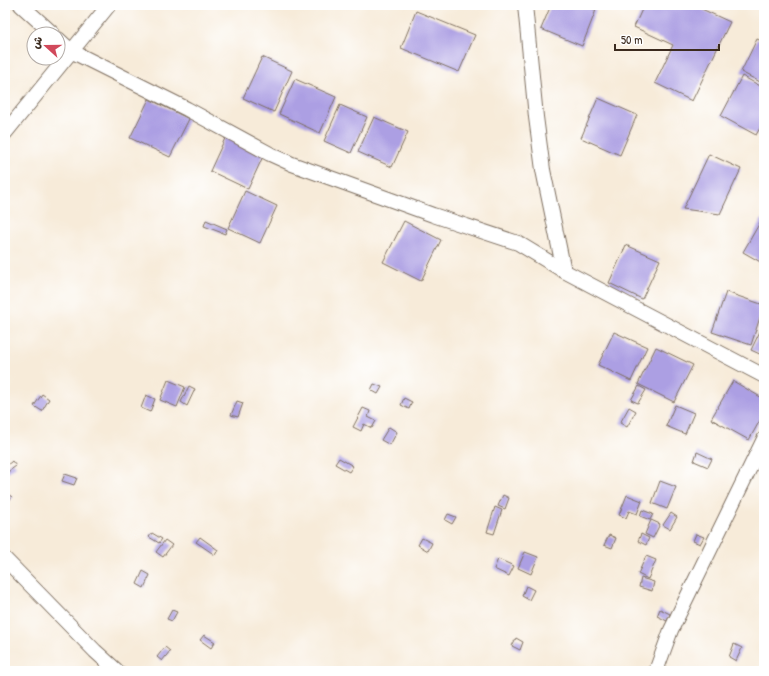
<svg xmlns="http://www.w3.org/2000/svg" width="769" height="676" viewBox="0 0 769 676" font-family="'Patrick Hand','Playpen Sans Arabic',sans-serif">
	<rect width="100%" height="100%" fill="#fff"/>
	<filter id="ink" filterUnits="userSpaceOnUse"><feTurbulence type="fractalNoise" baseFrequency=".025" numOctaves="2"/><feDisplacementMap in="SourceGraphic" scale="8" xChannelSelector="R" yChannelSelector="G"/><feConvolveMatrix kernelMatrix="1 2 1 2 8 2 1 2 1" color-interpolation-filters="sRGB"/></filter>
	<filter id="wash" filterUnits="userSpaceOnUse"><feTurbulence type="fractalNoise" baseFrequency=".012" numOctaves="4" result="noise"/><feDisplacementMap in="SourceGraphic" scale="16" xChannelSelector="R" yChannelSelector="G"/><feGaussianBlur stdDeviation="0.9" result="paint"/><feColorMatrix in="noise" values="0 0 0 0 0 0 0 0 0 0 0 0 0 0 0 0 0 1.4 0 .05"/><feComposite in="paint" operator="in"/></filter>
	<g filter="url(#wash)">
		<rect width="100%" height="100%" fill="#f7ebd9"/>
		<g id="blocks">
			<!-- building -->
			<path fill="#ac9fe3" d="M 551,5 L 583,5 L 596,10 L 582,46 L 541,29 Z
				M 644,5 L 693,5 L 730,22 L 692,101 L 655,83 L 673,45 L 634,27 Z
				M 416,11 L 475,35 L 459,72 L 401,48 Z
				M 757,39 L 764,42 L 764,84 L 741,72 Z
				M 262,57 L 292,71 L 274,112 L 243,98 Z
				M 742,76 L 764,88 L 764,121 L 756,135 L 721,116 Z
				M 295,79 L 336,97 L 320,133 L 279,114 Z
				M 598,98 L 637,115 L 620,155 L 581,138 Z
				M 149,99 L 189,119 L 170,157 L 130,138 Z
				M 340,105 L 367,117 L 351,153 L 324,141 Z
				M 374,117 L 408,132 L 392,167 L 358,152 Z
				M 227,134 L 265,152 L 248,189 L 210,171 Z
				M 709,154 L 741,169 L 720,214 L 683,209 Z
				M 245,191 L 277,206 L 260,243 L 228,228 Z
				M 762,219 L 764,220 L 764,264 L 743,252 Z
				M 206,220 L 227,229 L 225,234 L 204,226 Z
				M 404,221 L 441,240 L 421,281 L 383,262 Z
				M 626,245 L 660,260 L 642,299 L 609,283 Z
				M 726,292 L 764,305 L 751,345 L 712,332 Z
				M 764,323 L 764,356 L 751,350 Z
				M 614,332 L 647,347 L 631,381 L 598,365 Z
				M 656,347 L 693,365 L 674,402 L 638,384 Z
				M 168,380 L 185,387 L 177,407 L 160,400 Z
				M 733,381 L 764,399 L 764,413 L 749,440 L 711,419 Z
				M 374,384 L 382,387 L 378,394 L 371,390 Z
				M 189,386 L 195,389 L 187,406 L 181,402 Z
				M 639,386 L 646,390 L 638,403 L 631,400 Z
				M 42,394 L 49,399 L 42,411 L 34,406 Z
				M 146,395 L 155,399 L 150,412 L 141,408 Z
				M 404,398 L 412,402 L 409,409 L 401,405 Z
				M 237,401 L 243,403 L 238,417 L 231,415 Z
				M 675,405 L 694,413 L 685,434 L 666,426 Z
				M 629,407 L 636,411 L 627,427 L 620,423 Z
				M 363,408 L 370,411 L 368,417 L 376,421 L 372,428 L 364,424 L 361,431 L 353,427 Z
				M 389,427 L 397,432 L 390,445 L 381,440 Z
				M 697,452 L 712,459 L 708,467 L 694,461 Z
				M 339,458 L 353,466 L 349,472 L 335,464 Z
				M 12,461 L 16,466 L 5,474 L 5,467 Z
				M 65,474 L 77,478 L 74,485 L 62,481 Z
				M 660,481 L 676,487 L 667,509 L 652,503 Z
				M 5,492 L 12,497 L 7,503 L 5,501 Z
				M 503,495 L 509,498 L 505,509 L 498,506 Z
				M 627,495 L 642,501 L 637,514 L 629,511 L 626,518 L 619,515 Z
				M 495,507 L 502,510 L 494,534 L 487,532 Z
				M 642,510 L 653,514 L 650,520 L 640,516 Z
				M 671,513 L 677,517 L 670,529 L 663,525 Z
				M 448,514 L 456,517 L 452,524 L 445,520 Z
				M 651,520 L 660,524 L 653,538 L 645,534 Z
				M 152,533 L 162,539 L 159,543 L 149,537 Z
				M 641,534 L 649,538 L 646,545 L 638,541 Z
				M 696,534 L 704,537 L 700,544 L 693,541 Z
				M 609,535 L 616,538 L 612,548 L 604,545 Z
				M 200,537 L 218,550 L 215,555 L 196,542 Z
				M 422,538 L 432,543 L 428,551 L 418,545 Z
				M 165,540 L 172,545 L 163,557 L 156,552 Z
				M 525,552 L 538,557 L 531,574 L 518,568 Z
				M 646,556 L 656,560 L 648,579 L 638,574 Z
				M 498,559 L 514,566 L 509,576 L 494,569 Z
				M 143,571 L 150,575 L 144,588 L 137,584 Z
				M 641,578 L 654,582 L 652,591 L 639,587 Z
				M 526,586 L 534,590 L 529,600 L 522,596 Z
				M 660,609 L 670,614 L 667,621 L 657,616 Z
				M 172,610 L 177,612 L 172,621 L 167,619 Z
				M 204,635 L 215,642 L 211,648 L 200,640 Z
				M 516,638 L 523,642 L 520,650 L 512,646 Z
				M 734,644 L 742,648 L 736,661 L 729,657 Z
				M 165,647 L 170,651 L 162,661 L 157,657 Z"/>
		</g>
	</g>
	<g filter="url(#ink)">
		<use href="#blocks" fill-opacity="0" stroke="#7d6e5f" stroke-width="1"/>
		<g fill="none" stroke-linecap="round" stroke-linejoin="round">
			<defs>
				<path id="street" d="M 21,5 L 53,34
					M 525,5 L 536,117 L 543,170 L 564,271
					M 58,39 L 71,51 L 187,109 L 270,154 L 292,164 L 433,215 L 518,243 L 564,271 L 764,376
					M 5,133 L 109,5
					M 5,559 L 95,651 L 117,671
					M 656,671 L 671,630 L 764,439"/>
			</defs>
			<!-- street casing -->
			<use href="#street" stroke="#7d6e5f" stroke-width="16"/>
			<!-- street -->
			<use href="#street" stroke="#fff" stroke-width="14"/>
		</g>
	</g>
	<!-- margin -->
	<rect width="769" height="676" fill="none" stroke="#fff" stroke-width="20"/>
	<!-- north arrow -->
	<g transform="translate(46 46) rotate(291)"><circle r="19" fill="#ffffff" stroke="#b1aaa5"/>
	<path d="M0-3L7 15L0 10L-7 15Z" fill="#d1495b"/>
	<text y="-6" font-size="11" font-weight="bold" text-anchor="middle" fill="#3b2a1e">ش</text>
	</g>
	<!-- scale -->
	<path d="M615 44v6h104v-6" fill="none" stroke="#3b2a1e" stroke-width="2"/>
	<text x="621" y="44" font-size="12" fill="#3b2a1e" stroke="#ffffff" stroke-width="3" paint-order="stroke">50 m</text>
</svg>
